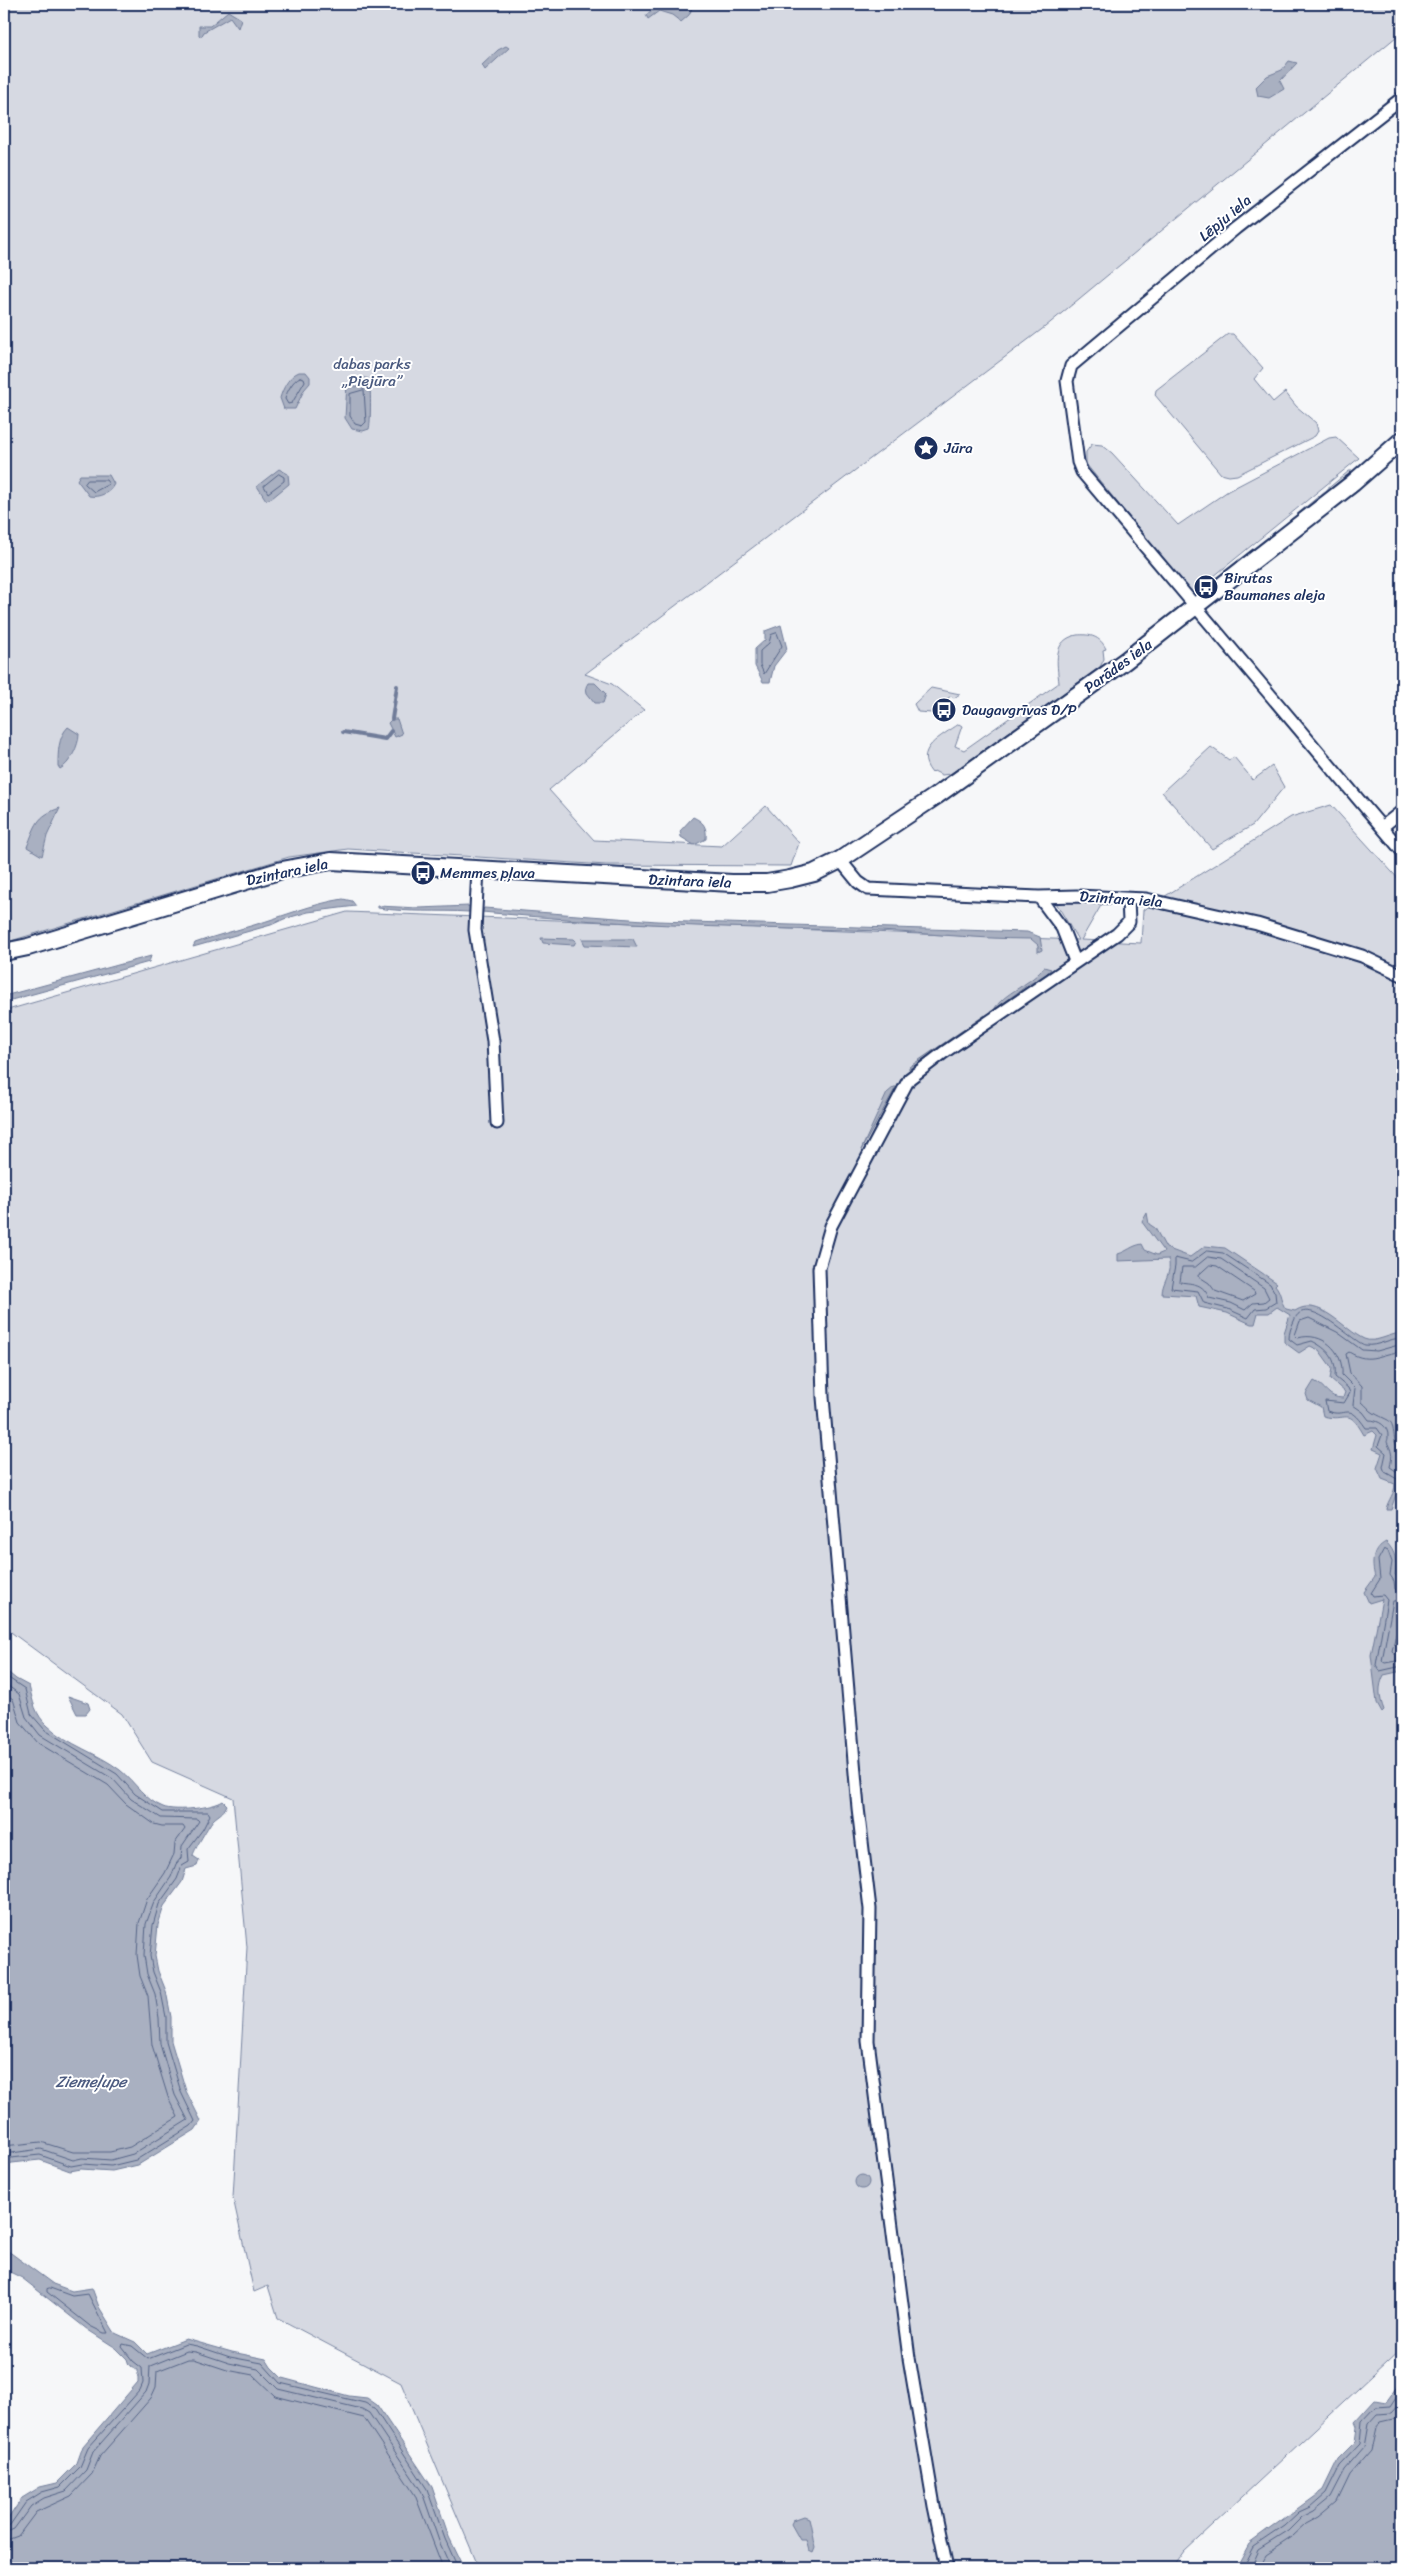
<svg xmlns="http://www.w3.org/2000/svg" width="1406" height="2572" viewBox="0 0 1406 2572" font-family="Sriracha,sans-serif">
	<rect width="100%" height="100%" fill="#f6f7f9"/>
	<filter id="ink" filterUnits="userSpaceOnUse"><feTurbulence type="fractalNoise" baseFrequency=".02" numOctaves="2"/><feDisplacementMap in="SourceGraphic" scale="10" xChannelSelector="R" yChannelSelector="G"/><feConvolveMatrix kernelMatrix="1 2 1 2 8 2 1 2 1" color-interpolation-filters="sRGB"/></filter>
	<g filter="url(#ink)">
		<!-- green -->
		<path fill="#d6d9e2" stroke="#7884a0" d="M 4,4 L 1402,4 L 1402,32 L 1045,327 L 585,674 L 612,684 L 644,710 L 549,790 L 594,840 L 722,846 L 766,806 L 799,843 L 791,866 L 607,865 L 348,849 L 289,857 L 4,943 Z
			M 1228,334 L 1233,334 L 1263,368 L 1254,379 L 1273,402 L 1285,392 L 1296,406 L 1316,423 L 1318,431 L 1315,436 L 1237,475 L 1229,476 L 1221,474 L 1155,395 L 1156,390 Z
			M 1336,437 L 1359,458 L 1192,594 L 1086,464 L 1086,452 L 1092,444 L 1102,445 L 1112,453 L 1178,525 L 1228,491 L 1329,438 Z
			M 1349,471 L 1358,471 L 1272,540 L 1254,550 Z
			M 1077,635 C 1090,634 1100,636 1106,649 L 1103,650 L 1104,659 L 1100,667 L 950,774 L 942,775 L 934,771 L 932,773 C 912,749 942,736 959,724 L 962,726 L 955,746 L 964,750 L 1059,683 C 1057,663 1052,640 1077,635 Z
			M 931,688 L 960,694 L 954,698 L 951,696 L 944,701 L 946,704 L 932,713 L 918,712 L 914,704 Z
			M 1211,747 L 1229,760 L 1234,757 L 1253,780 L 1272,766 L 1284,787 L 1253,825 L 1212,849 L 1162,792 Z
			M 1331,805 L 1402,883 L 1402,2348 L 1184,2551 L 1172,2568 L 479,2568 L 401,2383 L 278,2318 L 268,2286 L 254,2292 L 233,2198 L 247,1947 L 233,1798 L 152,1762 L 122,1714 L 4,1627 L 4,1011 L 347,912 L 1078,940 L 1055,901 L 1103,902 L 1081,940 L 1141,943 L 1143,910 L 1291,817 Z"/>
		<!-- water -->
		<path fill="#a9b0c1" stroke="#707c99" d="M 659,4 L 694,4 L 689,15 L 681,22 L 672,15 L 659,11 L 648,19 L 646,15 Z
			M 228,11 L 241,19 L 238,28 L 230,17 L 204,32 L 201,37 L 199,35 L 199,26 L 210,26 Z
			M 506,46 L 509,48 L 485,70 L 482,65 L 498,50 Z
			M 1289,61 L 1297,63 L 1280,81 L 1284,89 L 1269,98 L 1258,96 L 1256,87 L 1267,76 L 1282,70 Z
			M 299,372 L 306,372 L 310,377 L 310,383 L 304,390 L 295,409 L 284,409 L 280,398 C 283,388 289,376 299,372 Z
			M 360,377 L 369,379 C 371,383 371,424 369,429 L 363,431 L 352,429 L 345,418 L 347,383 L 356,387 L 360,385 Z
			M 279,469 L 288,474 L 289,484 L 272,498 L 266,500 L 257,486 Z
			M 80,475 L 109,475 L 114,484 C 110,493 99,498 89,496 L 77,480 Z
			M 781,625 L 787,649 L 774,666 L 770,682 L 763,682 L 755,666 L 755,649 L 765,640 L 765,631 Z
			M 588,683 L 595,683 L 606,694 L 603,703 L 595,703 L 587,693 L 586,687 Z
			M 392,719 L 397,719 L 402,734 L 395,737 L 388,723 Z
			M 68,727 L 79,734 C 79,745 70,764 60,769 L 58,766 C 58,753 58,737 68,727 Z
			M 60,808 L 47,836 L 42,856 L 27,847 C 36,825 36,816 60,808 Z
			M 693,817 C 704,822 707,827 706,839 L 694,845 L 681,837 L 680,831 Z
			M 343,899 L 352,901 L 356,906 L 308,912 L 284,919 L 271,925 L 193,947 L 195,943 C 214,936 234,931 254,925 C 284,916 312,904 343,899 Z
			M 378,906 L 419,908 L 469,906 L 471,910 L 469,912 C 438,910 409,913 378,908 Z
			M 484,908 L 657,921 L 1027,932 L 1040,937 L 1042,950 L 1038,952 L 1038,945 L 1031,939 C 970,939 910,931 849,930 C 726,928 605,924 482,912 Z
			M 541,938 L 574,939 L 576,941 L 574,945 L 543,943 Z
			M 582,939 L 633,939 L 637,947 L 585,945 Z
			M 151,956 L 149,962 L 4,1002 L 4,996 Z
			M 1044,967 L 1051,969 L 1042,978 L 1029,984 L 994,1010 C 1002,993 1034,983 1044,967 Z
			M 985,1015 L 977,1024 L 909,1069 L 909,1067 Z
			M 894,1087 L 896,1087 L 861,1150 L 887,1093 Z
			M 1147,1213 L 1149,1224 L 1155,1228 L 1166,1248 L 1190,1257 L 1205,1246 L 1225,1248 L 1277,1283 L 1275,1285 C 1282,1293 1280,1302 1286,1309 L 1295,1311 C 1319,1295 1344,1330 1364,1339 C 1375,1344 1391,1333 1402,1333 L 1402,1489 L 1397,1492 L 1391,1509 L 1386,1509 C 1388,1500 1395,1493 1395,1484 L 1382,1479 L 1377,1468 L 1382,1453 L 1373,1449 L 1377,1435 L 1373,1431 L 1364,1435 C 1347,1405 1348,1423 1323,1416 L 1321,1407 L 1308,1400 L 1306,1394 L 1314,1381 C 1327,1387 1327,1398 1343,1398 L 1345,1392 L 1330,1379 L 1332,1368 L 1319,1350 L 1310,1346 L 1299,1353 L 1284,1342 L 1284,1333 L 1290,1315 L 1277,1307 L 1269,1313 L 1258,1313 L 1255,1324 L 1251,1324 L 1227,1313 L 1199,1307 L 1196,1296 L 1162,1294 C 1162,1281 1173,1273 1168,1259 L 1118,1261 L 1118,1254 C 1128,1251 1131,1246 1142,1244 L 1145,1250 L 1157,1255 L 1164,1252 L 1142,1222 Z
			M 1386,1542 C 1396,1552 1397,1561 1395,1575 L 1399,1577 L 1399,1588 L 1402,1591 L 1402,1671 L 1384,1675 C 1378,1687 1379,1697 1384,1710 L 1382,1712 L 1377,1703 L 1371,1655 L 1382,1599 L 1369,1603 L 1364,1592 L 1375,1577 C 1371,1563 1372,1549 1386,1542 Z
			M 4,1669 L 16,1679 L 29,1686 C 33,1701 35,1715 48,1726 C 68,1745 98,1753 120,1770 C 135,1782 145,1800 163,1807 C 175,1812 213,1808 223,1801 L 227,1805 C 223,1814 219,1814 213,1820 C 211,1822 192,1853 193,1856 L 199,1860 L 197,1866 L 186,1869 L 182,1882 L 164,1906 L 158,1925 L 155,1956 L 158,1971 L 166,1991 L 171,2017 L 171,2041 L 186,2091 L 201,2121 L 195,2130 L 138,2165 L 112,2171 L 81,2169 L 70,2171 L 40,2160 L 12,2163 L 4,2166 Z
			M 68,1696 L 88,1703 L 90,1709 L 86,1714 L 77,1714 Z
			M855 2182a7 7 0 1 1 14 0a7 7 0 1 1-14 0Z
			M 4,2248 L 53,2284 L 72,2291 L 92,2288 L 99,2307 L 115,2333 L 135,2342 L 147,2354 L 186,2339 L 232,2352 L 266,2359 L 271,2367 L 282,2378 L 349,2396 L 367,2398 L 377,2405 L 432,2487 L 449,2537 L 464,2568 L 4,2568 L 4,2525 L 22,2498 L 40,2487 L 57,2483 L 77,2463 L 83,2446 L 138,2382 L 138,2370 L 129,2365 L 127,2359 L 116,2348 L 88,2330 L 22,2278 L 4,2269 Z
			M 1402,2380 L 1402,2568 L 1236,2568 L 1249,2544 L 1323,2490 L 1338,2459 L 1355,2442 L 1357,2427 L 1355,2422 L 1375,2400 L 1386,2402 Z
			M 804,2516 L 809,2518 C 812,2528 812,2538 815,2548 L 813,2553 L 809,2551 L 806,2540 L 800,2540 L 791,2524 L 793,2520 Z"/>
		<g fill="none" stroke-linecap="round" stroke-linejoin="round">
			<!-- shore -->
			<path stroke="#546386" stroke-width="1" d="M 300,377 L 304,378 L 305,381 L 292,403 L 288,404 L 285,399 C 287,391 293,380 300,377 Z
				M 364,390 L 366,422 L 362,426 L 355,424 L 350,416 L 350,394 Z
				M 279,474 L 284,477 L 284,481 L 268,493 L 264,486 Z
				M 88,480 L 106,480 L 109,484 L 94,492 L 85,484 Z
				M 777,633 L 782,646 L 764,674 L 760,665 L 760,651 L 769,643 L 771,635 Z
				M 1207,1251 L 1223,1253 L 1270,1284 L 1275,1293 L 1276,1302 L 1266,1308 L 1255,1309 L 1248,1318 L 1228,1309 L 1204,1303 L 1198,1291 L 1171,1288 L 1175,1266 L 1175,1258 L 1191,1262 Z
				M 1208,1257 L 1221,1259 L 1264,1288 L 1269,1298 L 1264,1302 L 1253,1303 L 1245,1310 L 1231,1303 L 1209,1298 C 1203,1283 1194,1284 1180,1282 L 1182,1267 L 1195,1267 Z
				M 1210,1265 L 1217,1266 L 1254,1291 L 1255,1294 L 1243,1301 L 1215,1291 L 1209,1283 L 1198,1276 Z
				M 1402,1338 C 1389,1338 1378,1347 1365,1345 C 1352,1342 1305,1290 1294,1321 C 1291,1327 1289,1333 1289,1339 L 1297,1345 L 1312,1341 C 1328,1349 1337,1359 1335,1377 L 1348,1388 L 1350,1393 L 1344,1403 L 1325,1401 L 1327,1411 C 1348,1419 1347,1400 1366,1428 L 1377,1428 L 1382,1435 L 1378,1446 L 1386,1453 L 1383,1467 L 1385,1472 L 1397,1479 L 1402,1485
				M 1402,1344 L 1377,1351 L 1362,1350 L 1337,1332 L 1309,1318 L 1300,1321 L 1295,1335 L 1298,1338 C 1322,1331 1344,1351 1342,1375 L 1355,1388 L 1353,1405 L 1363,1412 L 1369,1420 C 1378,1420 1389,1426 1388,1437 C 1388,1441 1386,1441 1388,1444 C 1393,1454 1392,1457 1390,1467 L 1402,1475
				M 1402,1352 C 1381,1352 1371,1366 1349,1352 L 1346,1354 L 1350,1373 L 1362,1386 L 1362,1402 C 1366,1405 1370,1411 1374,1413 C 1394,1424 1391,1417 1395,1441 C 1397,1450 1401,1453 1399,1463 L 1402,1466
				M 1402,1594 L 1395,1589 L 1394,1581 L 1390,1575 L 1392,1562 L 1388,1551 L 1384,1549 L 1378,1560 L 1380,1579 L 1371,1593 L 1373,1596 L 1383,1595 L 1387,1600 L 1376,1665 L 1380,1671 L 1402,1666
				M 1402,1600 L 1393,1601 L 1382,1661 L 1385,1663 L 1402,1660
				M 1402,1608 L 1392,1651 L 1394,1653 L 1402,1652
				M 4,1675 L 25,1689 L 31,1714 L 45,1730 L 117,1774 L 135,1794 L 163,1812 L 208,1812 L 210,1815 L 203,1829 L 188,1849 L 189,1862 L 182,1866 L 177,1879 L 159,1904 L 153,1925 L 150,1956 L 153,1972 L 161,1992 L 166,2017 L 166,2042 L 181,2092 L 195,2121 L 191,2126 L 136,2160 L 111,2166 L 82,2164 L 71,2166 L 40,2155 L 11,2158 L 4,2161
				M 4,1683 L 19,1694 L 26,1717 L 40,1735 L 113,1779 L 131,1799 L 161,1818 L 197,1819 L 199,1821 L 182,1846 L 181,1858 L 176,1864 L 171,1877 L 154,1902 L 146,1924 L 144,1955 L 147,1974 L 155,1994 L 159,2018 L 160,2044 L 175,2095 L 188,2120 L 133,2154 L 111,2160 L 82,2158 L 73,2160 L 41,2149 L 4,2154
				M 4,1693 L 13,1699 L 20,1722 L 38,1743 L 108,1785 L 126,1804 L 154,1824 L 162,1826 L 183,1826 L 185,1829 L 175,1843 L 174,1854 L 165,1873 L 147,1899 L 139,1923 L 137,1955 L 140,1976 L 148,1996 L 152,2045 L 168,2097 L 178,2117 L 130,2147 L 110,2152 L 73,2152 L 41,2142 L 4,2146
				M 50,2288 L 72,2296 L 88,2294 L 108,2333 L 104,2333 L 90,2326 L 47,2292 L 47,2289 Z
				M 4,2527 L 10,2525 L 26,2502 L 42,2492 L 60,2487 L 80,2467 L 88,2448 L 140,2390 L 143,2383 L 142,2368 L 133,2361 L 122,2347 L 123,2344 L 132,2346 L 148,2359 L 186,2344 L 197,2346 L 230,2357 L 262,2363 L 280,2383 L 365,2403 L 374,2408 L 427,2489 L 445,2539 L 458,2568
				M 4,2533 L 14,2529 L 31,2506 L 44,2498 L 66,2491 L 86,2470 L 93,2452 L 146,2392 L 149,2384 L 150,2366 L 187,2351 L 196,2352 L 229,2363 L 258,2369 L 278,2389 L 362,2409 L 369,2413 L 422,2492 L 439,2541 L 451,2568
				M 4,2541 L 18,2536 L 36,2512 L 71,2496 L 92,2474 L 100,2456 L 151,2398 L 156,2387 L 157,2371 L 188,2359 L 194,2359 L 227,2370 L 253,2375 L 275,2396 L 364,2418 L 415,2495 L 443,2568
				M 1242,2568 L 1253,2547 L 1284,2526 L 1299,2512 L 1310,2507 L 1326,2493 L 1340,2465 L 1360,2444 L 1362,2422 L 1376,2407 L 1390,2406 L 1402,2388
				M 1250,2568 L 1258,2550 L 1288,2531 L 1302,2517 L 1314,2511 L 1331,2497 L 1345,2470 L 1365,2447 L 1369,2424 L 1378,2414 L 1391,2413 L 1402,2401
				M 1258,2568 L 1265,2555 L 1292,2537 L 1306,2524 L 1319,2517 L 1337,2502 L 1350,2475 L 1372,2450 L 1377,2427 L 1381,2422 L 1394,2419 L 1402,2413"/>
			<!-- stream -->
			<path stroke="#707c99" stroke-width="4" d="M 392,719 L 397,686
				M 343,732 L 385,739 L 391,731"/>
			<defs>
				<path id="street" d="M 1402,98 L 1236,228 L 1071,366 L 1067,381 L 1078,462 L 1082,472 L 1402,851
					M 1382,827 L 1402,811
					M 840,860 L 858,882 L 868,889 L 1039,897 L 1077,896 L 1146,899 L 1257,924 L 1362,956 L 1402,975
					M 478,868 L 475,930 L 493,1041 L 497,1123
					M 1039,897 L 1062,928 L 1075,961
					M 947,2568 L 934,2506 L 909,2358 L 868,2041 L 870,1909 L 858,1808 L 823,1397 L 819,1268 L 831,1226 L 909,1079 L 943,1053 L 1117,934 L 1129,922 L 1128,899"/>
				<path id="secondary" d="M 4,952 L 28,947 L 282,870 L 331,861 L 732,883 L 767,883 L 790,879 L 814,873 L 840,860 L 936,796 L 1125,661 L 1353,483 L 1402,440"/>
			</defs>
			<!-- street casing -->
			<use href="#street" stroke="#1b2f5e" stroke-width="15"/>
			<!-- secondary casing -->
			<use href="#secondary" stroke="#1b2f5e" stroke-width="20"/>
			<!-- street -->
			<use href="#street" stroke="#fff" stroke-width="11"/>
			<!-- secondary -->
			<use href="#secondary" stroke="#fff" stroke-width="16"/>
		</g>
	</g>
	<!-- icons -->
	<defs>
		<symbol id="sight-disc" viewBox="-11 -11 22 22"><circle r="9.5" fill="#1b2f5e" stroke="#fff"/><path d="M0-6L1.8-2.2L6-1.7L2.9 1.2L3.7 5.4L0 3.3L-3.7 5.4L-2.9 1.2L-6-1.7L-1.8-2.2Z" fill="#fff"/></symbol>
		<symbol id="bus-disc" viewBox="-11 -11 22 22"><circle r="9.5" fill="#1b2f5e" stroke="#fff"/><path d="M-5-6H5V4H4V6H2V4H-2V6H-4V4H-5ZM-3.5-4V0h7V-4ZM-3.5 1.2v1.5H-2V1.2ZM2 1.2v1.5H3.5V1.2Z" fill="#fff"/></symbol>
	</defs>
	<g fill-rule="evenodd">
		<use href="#sight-disc" x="912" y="434" width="28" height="28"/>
		<use href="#bus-disc" x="1192" y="573" width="28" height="28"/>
		<use href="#bus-disc" x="930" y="696" width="28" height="28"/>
		<use href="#bus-disc" x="409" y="859" width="28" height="28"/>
	</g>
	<g text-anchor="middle" stroke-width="4" stroke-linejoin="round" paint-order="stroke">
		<!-- street labels -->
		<g font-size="15" fill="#1b2f5e" stroke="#fff">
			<text transform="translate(1225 218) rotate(-40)" y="5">Lēpju iela</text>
			<text transform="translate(1118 666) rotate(-36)" y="5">Parādes iela</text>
			<text transform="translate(287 872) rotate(-12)" y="5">Dzintara iela</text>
			<text transform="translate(690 881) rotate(2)" y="5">Dzintara iela</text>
			<text transform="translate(1121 899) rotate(4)" y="5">Dzintara iela</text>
		</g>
		<!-- park labels -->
		<g font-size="15" fill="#4a5a7f" stroke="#fff">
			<text x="372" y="369">dabas parks<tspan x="372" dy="17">„Piejūra”</tspan></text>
		</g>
		<!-- poi labels -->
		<g font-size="15" fill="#1b2f5e" stroke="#fff" text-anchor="start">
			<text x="944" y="453">Jūra</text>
			<text x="1224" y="583">Birutas<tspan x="1224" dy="17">Baumanes aleja</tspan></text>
			<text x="962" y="715">Daugavgrīvas D/P</text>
			<text x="440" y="878">Memmes pļava</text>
		</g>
		<!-- water labels -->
		<g font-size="16" font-style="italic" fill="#4d5c81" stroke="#fff">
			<text x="91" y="2087">Ziemeļupe</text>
		</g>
	</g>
	<!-- margin -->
	<rect width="1406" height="2572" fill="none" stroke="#fff" stroke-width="20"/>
	<rect x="10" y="10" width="1386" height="2552" fill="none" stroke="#1b2f5e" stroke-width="2" filter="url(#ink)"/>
</svg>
